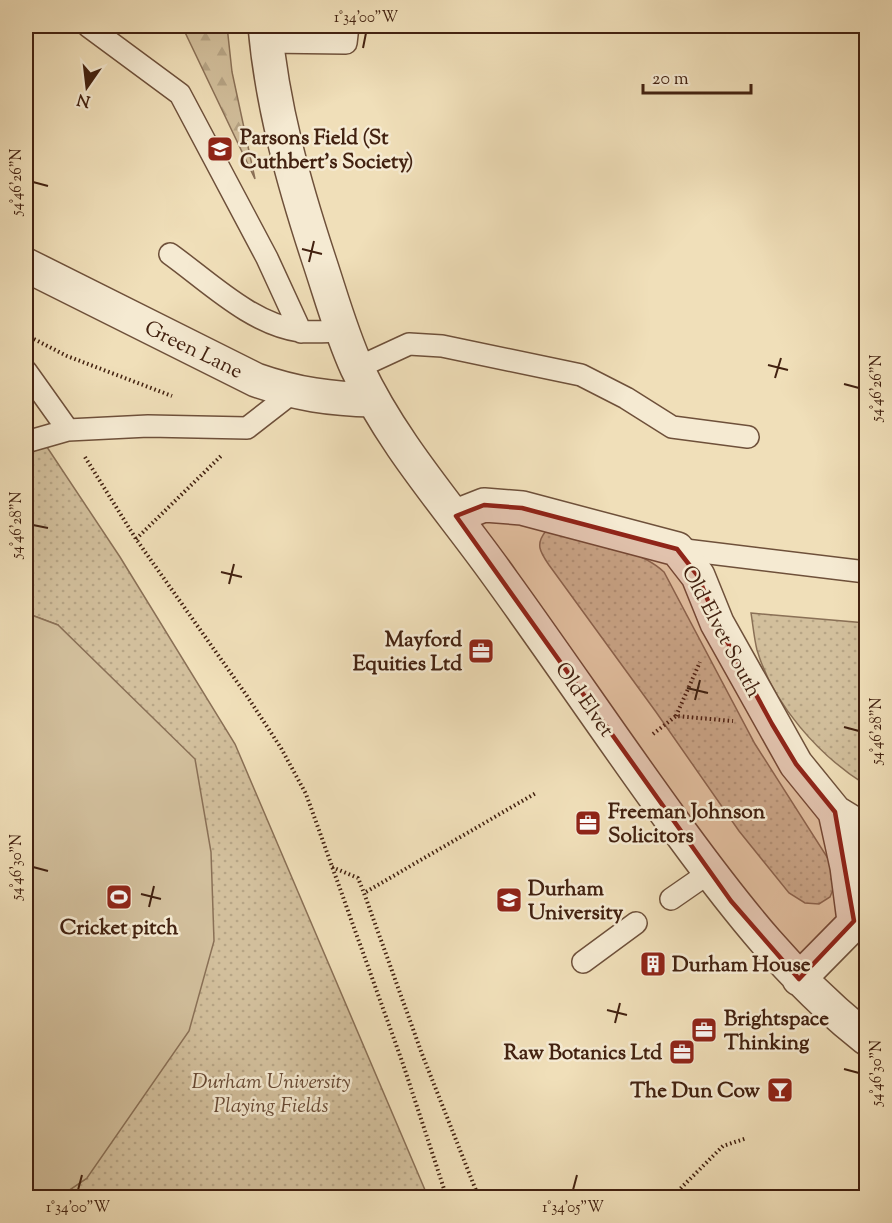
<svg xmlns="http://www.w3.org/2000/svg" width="892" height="1223" viewBox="0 0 892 1223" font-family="'Sorts Mill Goudy',serif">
	<defs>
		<pattern id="grass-dots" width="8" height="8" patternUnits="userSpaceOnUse" patternTransform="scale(1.5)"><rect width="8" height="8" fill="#d2bf9c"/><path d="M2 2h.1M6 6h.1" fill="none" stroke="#b6a485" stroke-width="1.8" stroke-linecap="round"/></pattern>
		<pattern id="forest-firs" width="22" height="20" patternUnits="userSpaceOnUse" patternTransform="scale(1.5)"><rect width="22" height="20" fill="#d2bf9c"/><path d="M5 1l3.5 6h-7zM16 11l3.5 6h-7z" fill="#b6a485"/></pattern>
	</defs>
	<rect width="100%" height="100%" fill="#f0dfb9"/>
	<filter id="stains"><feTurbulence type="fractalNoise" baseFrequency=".00333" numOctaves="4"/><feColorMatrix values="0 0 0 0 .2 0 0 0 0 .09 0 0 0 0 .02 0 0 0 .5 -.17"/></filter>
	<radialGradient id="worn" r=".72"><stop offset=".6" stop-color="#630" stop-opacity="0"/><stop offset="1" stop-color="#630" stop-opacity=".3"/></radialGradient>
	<!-- grass -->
	<path fill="url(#grass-dots)" stroke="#8a7056" stroke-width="1.5" d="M 35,429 L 120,557 L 235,744 L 428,1197 L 59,1197 L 87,1178 L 58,625 L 26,613 L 26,432 Z
		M 546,531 C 582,540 638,547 664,572 L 755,744 L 829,860 L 834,887 L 830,897 L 819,904 L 805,903 L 789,893 L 739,831 L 656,712 L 549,565 C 540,552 535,544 546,531 Z
		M 751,613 L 866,623 L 866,785 C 819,756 773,704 757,650 C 754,638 753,625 751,613 Z"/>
	<!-- forest -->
	<path fill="url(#forest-firs)" stroke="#8a7056" stroke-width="1.5" d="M 182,26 L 227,26 L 232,72 L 255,179 Z"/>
	<!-- garden -->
	<path fill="#d2bf9c" stroke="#8a7056" stroke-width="1.5" d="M 26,613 L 58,625 L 195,759 L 211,852 L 214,941 L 189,1031 L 87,1178 L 59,1197 L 26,1197 Z"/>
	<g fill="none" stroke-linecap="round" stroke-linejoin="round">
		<defs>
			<path id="service" d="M 88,26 L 180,94 L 267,258 L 301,332
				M 266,42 L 346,43 L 348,26
				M 170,254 C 209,282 251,324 300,331 C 314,333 329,331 342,331
				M 357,368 L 409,344 L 442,346 L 581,375 L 626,398 L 672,427 L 748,437
				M 26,371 L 68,430
				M 26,442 L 68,430 L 148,426 L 247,428 L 292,393
				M 677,549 L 866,572
				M 671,899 L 710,872
				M 583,962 L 636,923"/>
			<path id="minor" d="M 265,26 C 272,106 294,184 319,260 C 331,296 341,333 357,368 C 394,447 453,511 503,582 C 563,665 620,750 681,833 C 736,908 792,980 866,1038
				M 26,265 L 256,380 C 296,394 331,399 373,400
				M 456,516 L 484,505 L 522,508 L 677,549 L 698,576 L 717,623 L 796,764 L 835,812 L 866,831
				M 835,812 L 847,867 L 854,921
				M 799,979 L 866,911"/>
		</defs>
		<!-- service casing -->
		<use href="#service" stroke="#6e503a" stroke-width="24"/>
		<!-- minor casing -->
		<use href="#minor" stroke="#6e503a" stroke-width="36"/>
		<!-- path -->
		<path stroke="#422110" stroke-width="4" stroke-dasharray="1.5 3" stroke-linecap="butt" d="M 26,335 L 67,356 L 172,396
			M 85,457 L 136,539 L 247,696 L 281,748 L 306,794 L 403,1064 L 447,1198
			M 136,539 L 221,456
			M 676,716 L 700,662
			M 653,734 L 676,716 L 733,721
			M 332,867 L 358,878 L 364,893
			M 479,1198 L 422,1054 L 364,893 L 536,793
			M 671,1198 L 723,1146 L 747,1138"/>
		<!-- service -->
		<use href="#service" stroke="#f5ead2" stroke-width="21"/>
		<!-- minor -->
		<use href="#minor" stroke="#f5ead2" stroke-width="33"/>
	</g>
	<!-- marked area -->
	<path fill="#8f2418" fill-opacity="0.2" stroke="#8f2418" stroke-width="4.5" stroke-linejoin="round" d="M 484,505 L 522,508 L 677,549 L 698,576 L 717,623 L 772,724 L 796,764 L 835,812 L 854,921 L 799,979 L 731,901 L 456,516 Z"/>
	<!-- ticks -->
	<path fill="none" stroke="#422110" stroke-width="2" d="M 363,48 L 366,33M 33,182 L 48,186M 302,249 L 322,254M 309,262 L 314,241M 768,365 L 788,370M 775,378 L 781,358M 844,384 L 859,388M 33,525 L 48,528M 221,572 L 242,577M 229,584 L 234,564M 687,688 L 708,693M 695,700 L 700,680M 844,727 L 859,731M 33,867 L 48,871M 141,894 L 161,899M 149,907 L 154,886M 607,1010 L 627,1015M 615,1023 L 620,1003M 844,1069 L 859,1073M 78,1190 L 82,1175M 573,1190 L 577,1175"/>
	<!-- icons -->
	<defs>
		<symbol id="university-square" viewBox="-11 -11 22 22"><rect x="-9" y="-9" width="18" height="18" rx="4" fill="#8f2418" stroke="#f5ead2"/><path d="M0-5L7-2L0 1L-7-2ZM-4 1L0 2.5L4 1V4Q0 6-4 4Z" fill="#fff"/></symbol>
		<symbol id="office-square" viewBox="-11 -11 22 22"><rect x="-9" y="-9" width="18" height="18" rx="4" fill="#8f2418" stroke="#f5ead2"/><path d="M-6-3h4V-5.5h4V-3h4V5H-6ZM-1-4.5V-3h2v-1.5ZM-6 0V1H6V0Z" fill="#fff"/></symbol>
		<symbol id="stadium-square" viewBox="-11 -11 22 22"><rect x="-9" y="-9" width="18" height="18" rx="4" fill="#8f2418" stroke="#f5ead2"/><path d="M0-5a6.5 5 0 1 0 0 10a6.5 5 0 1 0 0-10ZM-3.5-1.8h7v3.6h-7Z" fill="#fff"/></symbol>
		<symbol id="building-square" viewBox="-11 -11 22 22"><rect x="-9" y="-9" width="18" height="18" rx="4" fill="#8f2418" stroke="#f5ead2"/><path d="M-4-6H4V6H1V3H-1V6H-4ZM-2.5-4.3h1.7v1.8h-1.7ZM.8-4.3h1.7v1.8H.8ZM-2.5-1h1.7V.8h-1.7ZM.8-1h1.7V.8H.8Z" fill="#fff"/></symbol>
		<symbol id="bar-square" viewBox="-11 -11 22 22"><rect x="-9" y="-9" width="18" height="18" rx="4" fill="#8f2418" stroke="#f5ead2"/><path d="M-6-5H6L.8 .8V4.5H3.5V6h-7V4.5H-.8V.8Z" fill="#fff"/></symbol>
	</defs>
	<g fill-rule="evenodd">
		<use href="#university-square" x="205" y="134" width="30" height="30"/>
		<use href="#office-square" x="466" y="636" width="30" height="30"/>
		<use href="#office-square" x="573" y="808" width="30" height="30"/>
		<use href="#stadium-square" x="104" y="882" width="30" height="30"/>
		<use href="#university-square" x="494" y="885" width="30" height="30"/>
		<use href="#building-square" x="638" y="949" width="30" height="30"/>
		<use href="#office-square" x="689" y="1015" width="30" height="30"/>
		<use href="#office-square" x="667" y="1037" width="30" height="30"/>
		<use href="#bar-square" x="765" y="1075" width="30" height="30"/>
	</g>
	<g text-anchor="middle" stroke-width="5" stroke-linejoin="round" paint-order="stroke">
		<!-- poi labels -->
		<g font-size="21" font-weight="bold" fill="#422110" stroke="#f5ead2" text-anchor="start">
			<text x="240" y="144">Parsons Field (St<tspan x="240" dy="24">Cuthbert's Society)</tspan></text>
			<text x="462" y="646" text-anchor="end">Mayford<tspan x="462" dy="24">Equities Ltd</tspan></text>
			<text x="608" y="818">Freeman Johnson<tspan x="608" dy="24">Solicitors</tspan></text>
			<text x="528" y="895">Durham<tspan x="528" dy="24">University</tspan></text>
			<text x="119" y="934" text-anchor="middle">Cricket pitch</text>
			<text x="672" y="971">Durham House</text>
			<text x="724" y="1025">Brightspace<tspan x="724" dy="24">Thinking</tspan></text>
			<text x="662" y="1059" text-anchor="end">Raw Botanics Ltd</text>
			<text x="760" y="1097" text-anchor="end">The Dun Cow</text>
		</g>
		<!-- street labels -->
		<g font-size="21" fill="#422110" stroke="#f5ead2">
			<text transform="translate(194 349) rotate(26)" y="7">Green Lane</text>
			<text transform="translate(722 631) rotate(62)" y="7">Old Elvet South</text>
			<text transform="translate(585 699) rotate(55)" y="7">Old Elvet</text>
		</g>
		<!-- park labels -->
		<g font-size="21" font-style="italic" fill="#664833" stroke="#f5ead2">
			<text x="271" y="1088">Durham University<tspan x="271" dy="24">Playing Fields</tspan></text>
		</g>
	</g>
	<!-- margin -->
	<rect width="892" height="1223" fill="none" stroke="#f0dfb9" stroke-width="66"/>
	<!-- north arrow -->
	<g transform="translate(87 87) rotate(194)" stroke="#f5ead2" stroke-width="4.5" paint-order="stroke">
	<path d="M0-4.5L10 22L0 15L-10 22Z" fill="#422110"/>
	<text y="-9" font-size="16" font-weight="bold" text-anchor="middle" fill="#422110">N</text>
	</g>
	<!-- scale -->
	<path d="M643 84v9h108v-9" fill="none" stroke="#422110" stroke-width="3"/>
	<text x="652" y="84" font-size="18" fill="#422110" stroke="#f5ead2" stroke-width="4.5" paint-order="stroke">20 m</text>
	<rect x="33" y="33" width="826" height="1157" fill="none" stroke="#422110" stroke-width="2"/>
	<g font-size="15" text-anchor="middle" fill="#422110">
		<text x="366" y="22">1°34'00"W</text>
		<text transform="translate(16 182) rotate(-90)" y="5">54°46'26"N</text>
		<text transform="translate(876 388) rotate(-90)" y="5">54°46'26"N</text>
		<text transform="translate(16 525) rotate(-90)" y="5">54°46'28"N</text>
		<text transform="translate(876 731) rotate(-90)" y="5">54°46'28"N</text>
		<text transform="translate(16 867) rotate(-90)" y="5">54°46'30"N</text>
		<text transform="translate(876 1073) rotate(-90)" y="5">54°46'30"N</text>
		<text x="78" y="1212">1°34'00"W</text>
		<text x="573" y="1212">1°34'05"W</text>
	</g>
	<rect width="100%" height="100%" filter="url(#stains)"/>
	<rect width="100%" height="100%" fill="url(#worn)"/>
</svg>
